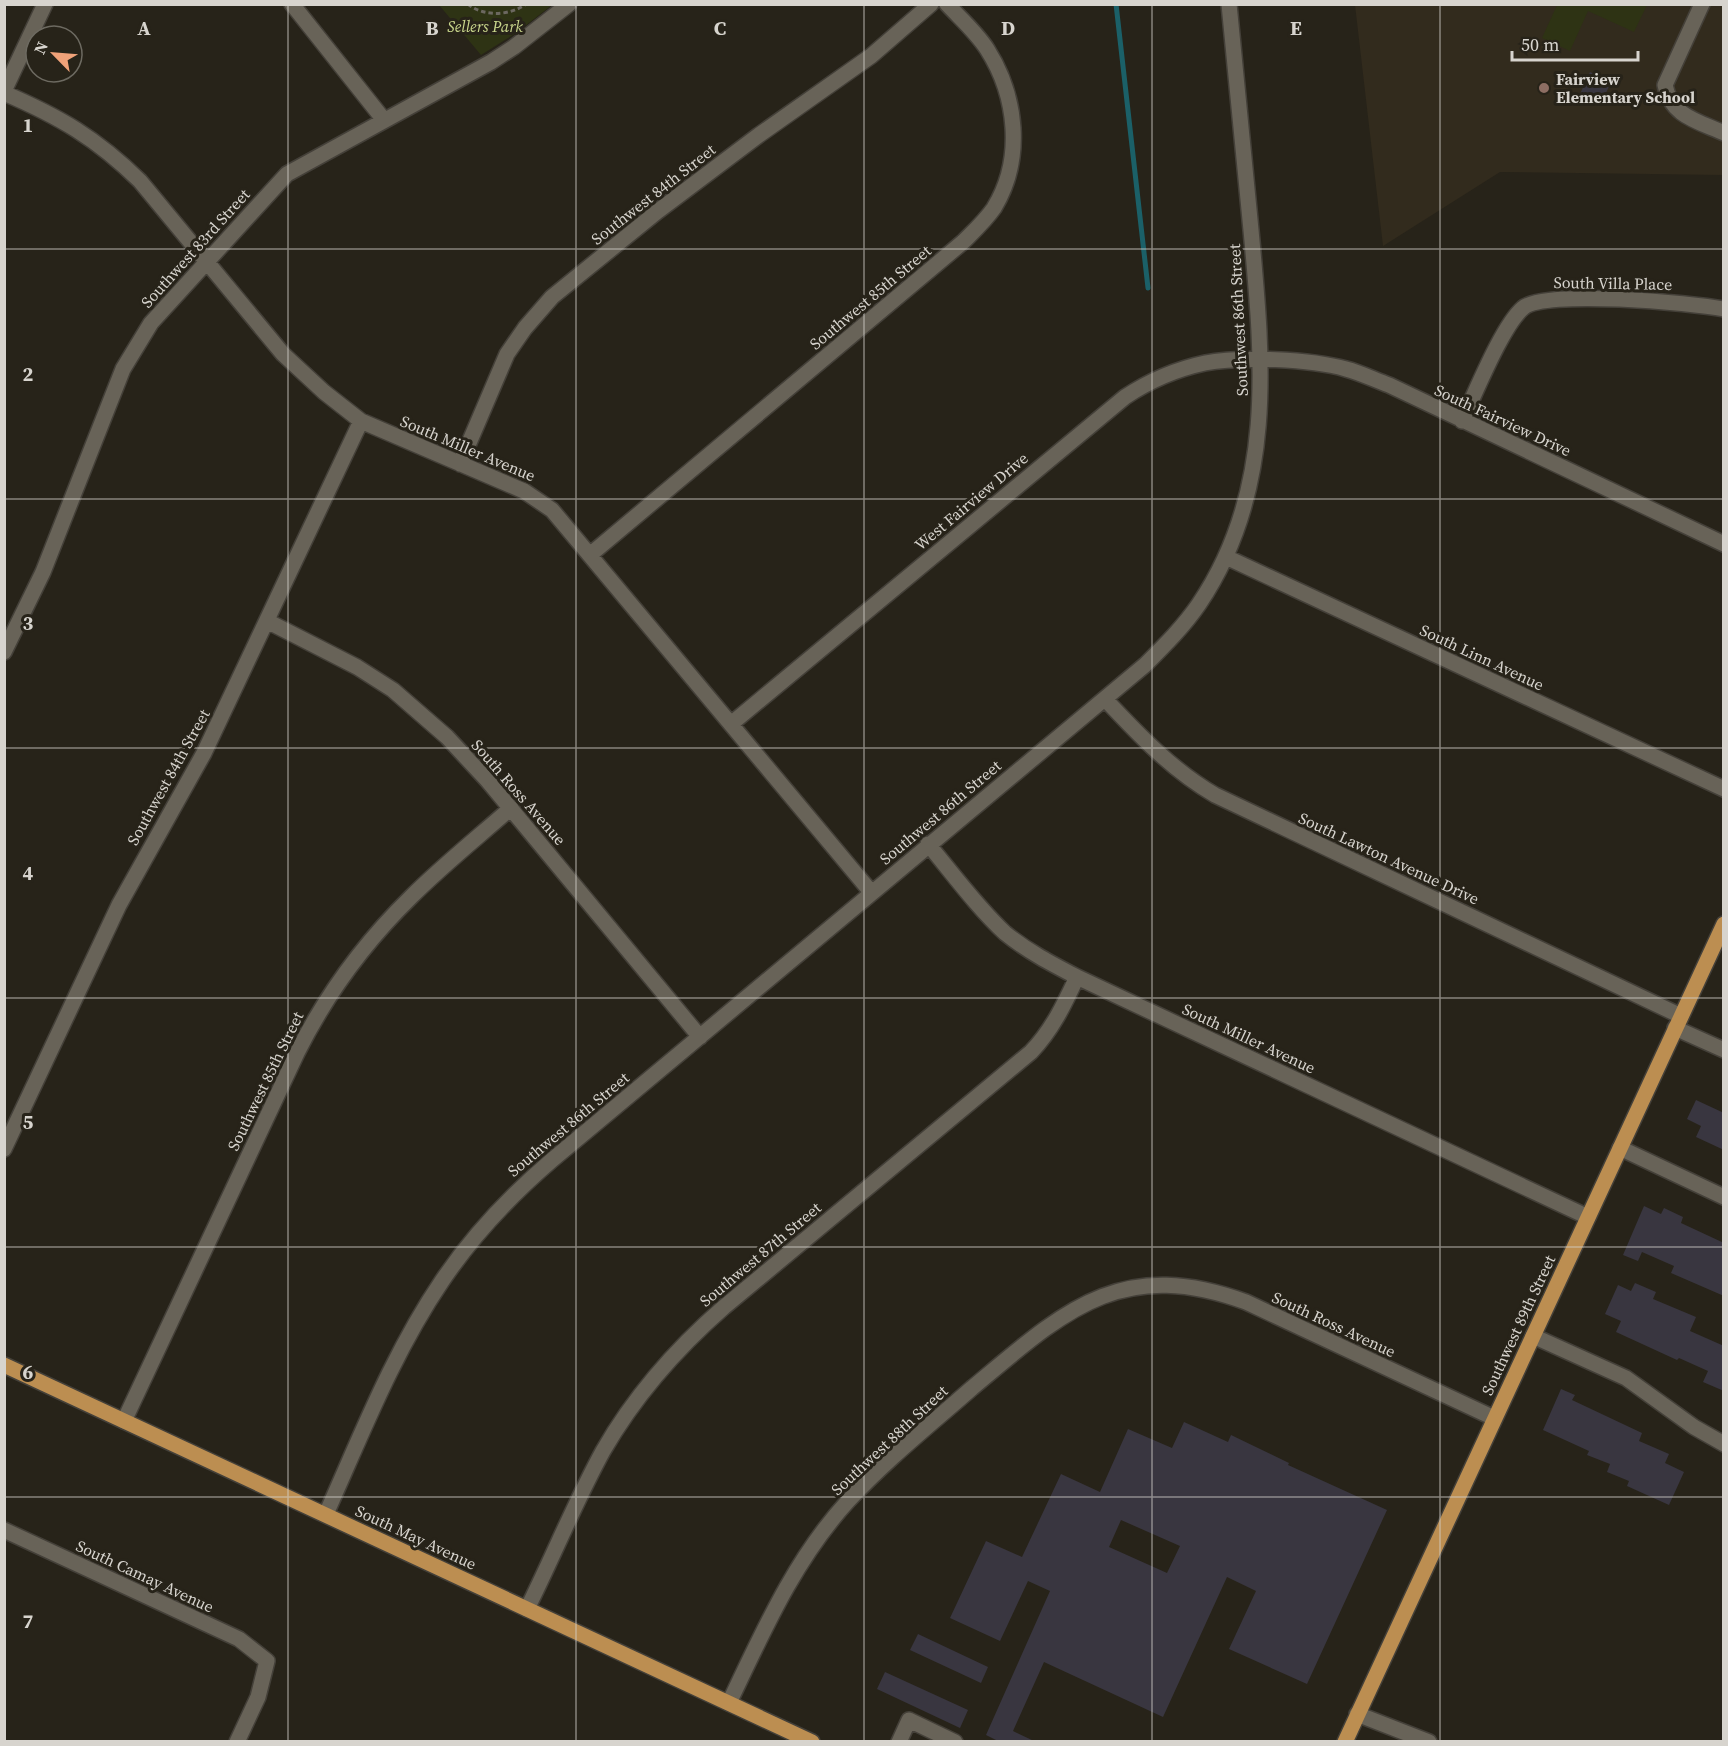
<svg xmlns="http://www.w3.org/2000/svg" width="1728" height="1746" viewBox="0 0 1728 1746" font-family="'Source Serif 4',serif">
	<rect width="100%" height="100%" fill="#272319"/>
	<!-- built -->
	<path fill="#322b1d" d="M 1355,5 L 1723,5 L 1723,175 L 1500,172 L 1383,246 Z"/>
	<!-- green -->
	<path fill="#2e3314" d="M 439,5 L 552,5 L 516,33 L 481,55 Z
		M 1557,5 L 1557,4 L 1647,5 L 1634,32 L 1588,11 L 1570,51 L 1542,38 Z"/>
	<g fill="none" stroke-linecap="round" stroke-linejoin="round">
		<!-- stream -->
		<path stroke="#1b6068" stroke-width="5" d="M 1116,4 L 1148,288"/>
	</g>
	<!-- building -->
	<path fill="#393640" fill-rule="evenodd" d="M 1590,72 L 1611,82 L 1601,104 L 1580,94 Z
		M 1696,1100 L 1724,1113 L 1724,1150 L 1696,1137 L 1701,1126 L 1687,1119 Z
		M 1644,1206 L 1661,1214 L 1664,1208 L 1683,1217 L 1681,1223 L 1724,1243 L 1724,1296 L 1671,1273 L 1674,1266 L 1642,1252 L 1638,1261 L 1623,1255 Z
		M 1635,1283 L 1656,1292 L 1653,1299 L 1696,1317 L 1690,1331 L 1724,1346 L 1724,1391 L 1703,1382 L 1708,1371 L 1679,1358 L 1677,1360 L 1616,1332 L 1621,1321 L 1605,1314 L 1618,1285 L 1631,1291 Z
		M 1561,1389 L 1575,1395 L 1572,1400 L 1642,1433 L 1639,1441 L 1669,1454 L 1665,1463 L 1684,1472 L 1669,1505 L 1627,1486 L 1629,1481 L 1607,1472 L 1610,1464 L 1587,1455 L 1589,1451 L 1543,1430 Z
		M 1184,1422 L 1228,1442 L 1231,1435 L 1289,1463 L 1288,1465 L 1387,1510 L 1307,1684 L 1229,1649 L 1256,1591 L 1227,1577 L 1163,1717 L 1044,1662 L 1013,1731 L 1036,1742 L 1000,1742 L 986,1735 L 1050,1591 L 1028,1581 L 1000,1641 L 950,1618 L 986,1541 L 1022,1557 L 1061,1474 L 1100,1492 L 1128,1429 L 1172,1448 ZM 1121,1520 L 1180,1546 L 1167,1573 L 1109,1547 Z
		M 918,1634 L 988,1667 L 981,1683 L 910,1650 Z
		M 885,1672 L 968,1710 L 960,1728 L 877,1689 Z"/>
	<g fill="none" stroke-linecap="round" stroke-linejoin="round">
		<defs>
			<path id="minor" d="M 292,4 L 384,120
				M 1702,4 L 1665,85 C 1671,116 1697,121 1724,133
				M 4,91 L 45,4
				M 4,93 C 60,117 96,138 140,181 L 283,354 L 324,392 L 361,421 L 524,491 L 552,510 L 871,892
				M 1462,421 C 1476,392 1502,326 1523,308 C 1544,289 1692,303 1724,309
				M 460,464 L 507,354 L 525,328 L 552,297 L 658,211 L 759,135 L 871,56 L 931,4
				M 591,554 L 963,242 C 974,231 985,221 994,208 C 1024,159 1017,96 987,49 C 976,32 961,19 947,4
				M 1226,557 L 1724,789
				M 267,621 L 357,667 L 393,690 L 447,737 L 487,780 L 700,1037
				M 4,652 L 43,572 L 123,369 L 151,323 L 287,174 L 491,62 L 514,47 L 569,4
				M 1105,699 C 1139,735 1172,770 1215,795 L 1681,1016
				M 731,724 L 1125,397 C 1149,381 1177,369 1205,363 C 1240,356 1311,359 1346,369 C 1361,373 1375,380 1389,385 L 1724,544
				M 928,844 C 953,874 977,907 1005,933 C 1027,951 1052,964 1077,977 L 1588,1217
				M 1675,1028 L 1724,1050
				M 1620,1148 L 1724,1197
				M 4,1149 L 119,905 L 204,753 L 361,421
				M 1533,1336 L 1626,1378 L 1694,1427 L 1724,1444
				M 124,1421 L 297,1053 C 326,995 364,943 411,897 C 442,866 477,838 511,808
				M 326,1514 C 361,1436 393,1353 442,1281 C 473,1235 510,1196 552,1160 L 1145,665 C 1165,645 1184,626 1199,604 C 1276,490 1263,360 1251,230 C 1244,155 1237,80 1229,4
				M 4,1530 L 239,1639 L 267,1661 L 258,1697 L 237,1742
				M 527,1609 C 553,1557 575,1502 603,1451 C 634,1397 677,1348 724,1307 L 1031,1052 C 1052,1030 1064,1005 1077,977
				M 729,1703 C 763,1632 794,1560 848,1501 C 886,1460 930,1425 972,1388 C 1064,1311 1120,1256 1246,1302 L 1494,1418
				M 1357,1714 L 1429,1742
				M 899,1742 L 909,1720 L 955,1742"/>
			<path id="major" d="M 4,1365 L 812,1742
				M 1345,1742 L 1724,924"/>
		</defs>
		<!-- minor casing -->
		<use href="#minor" stroke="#444039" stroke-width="18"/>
		<!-- major casing -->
		<use href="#major" stroke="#444039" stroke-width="18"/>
		<!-- path -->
		<path stroke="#6c6860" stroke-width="3" stroke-dasharray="4.5 3" stroke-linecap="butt" d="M 468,4 C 483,17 510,16 526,4"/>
		<!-- minor -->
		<use href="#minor" stroke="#686358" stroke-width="15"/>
		<!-- major -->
		<use href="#major" stroke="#bc8e51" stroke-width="15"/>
	</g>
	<!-- grid -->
	<path fill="none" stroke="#d7d4ce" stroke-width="1.5" stroke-opacity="0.55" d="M 288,4 L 288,1742M 576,4 L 576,1742M 864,4 L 864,1742M 1152,4 L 1152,1742M 1440,4 L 1440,1742M 4,249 L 1724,249M 4,499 L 1724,499M 4,748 L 1724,748M 4,998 L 1724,998M 4,1247 L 1724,1247M 4,1497 L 1724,1497"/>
	<!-- markers -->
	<circle fill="#8d6e63" stroke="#272319" stroke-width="2" cx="1544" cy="88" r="6"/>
	<g text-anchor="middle" stroke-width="6" stroke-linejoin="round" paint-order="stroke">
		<!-- park labels -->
		<g font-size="16" font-style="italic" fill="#c9d68c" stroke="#272319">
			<text x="485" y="32">Sellers Park</text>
		</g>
		<!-- poi labels -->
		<g font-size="16" font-weight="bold" fill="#d7d4ce" stroke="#272319" text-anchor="start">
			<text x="1556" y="85">Fairview<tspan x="1556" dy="18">Elementary School</tspan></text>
		</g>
		<!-- street labels -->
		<g font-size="16" fill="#d7d4ce" stroke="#272319">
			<text transform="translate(653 194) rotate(-38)" y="6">Southwest 84th Street</text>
			<text transform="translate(195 248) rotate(-48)" y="6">Southwest 83rd Street</text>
			<text transform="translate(1613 283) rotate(1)" y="6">South Villa Place</text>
			<text transform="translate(870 297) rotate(-40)" y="6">Southwest 85th Street</text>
			<text transform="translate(1238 320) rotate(-93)" y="6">Southwest 86th Street</text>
			<text transform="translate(1503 420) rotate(25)" y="6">South Fairview Drive</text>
			<text transform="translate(468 448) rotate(23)" y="6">South Miller Avenue</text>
			<text transform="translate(971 501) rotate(-40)" y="6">West Fairview Drive</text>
			<text transform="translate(1482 657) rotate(25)" y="6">South Linn Avenue</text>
			<text transform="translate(168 777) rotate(-61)" y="6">Southwest 84th Street</text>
			<text transform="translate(519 792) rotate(49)" y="6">South Ross Avenue</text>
			<text transform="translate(940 812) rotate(-40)" y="6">Southwest 86th Street</text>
			<text transform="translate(1389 858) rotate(25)" y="6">South Lawton Avenue Drive</text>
			<text transform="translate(1249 1038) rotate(25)" y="6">South Miller Avenue</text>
			<text transform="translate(265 1081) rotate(-64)" y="6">Southwest 85th Street</text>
			<text transform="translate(568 1124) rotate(-40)" y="6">Southwest 86th Street</text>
			<text transform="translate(760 1254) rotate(-40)" y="6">Southwest 87th Street</text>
			<text transform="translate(1334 1324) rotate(25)" y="6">South Ross Avenue</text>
			<text transform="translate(1518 1325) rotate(-65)" y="6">Southwest 89th Street</text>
			<text transform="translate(889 1440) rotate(-43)" y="6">Southwest 88th Street</text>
			<text transform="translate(416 1537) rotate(25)" y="6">South May Avenue</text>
			<text transform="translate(145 1576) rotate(25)" y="6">South Camay Avenue</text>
		</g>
	</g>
	<g font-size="20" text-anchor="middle" font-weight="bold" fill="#d7d4ce" stroke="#272319" stroke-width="6" stroke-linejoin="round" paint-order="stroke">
		<text x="144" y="35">A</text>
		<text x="432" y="35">B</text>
		<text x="720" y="35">C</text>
		<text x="1008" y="35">D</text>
		<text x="1296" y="35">E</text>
		<text x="28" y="132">1</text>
		<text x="28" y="381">2</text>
		<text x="28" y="630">3</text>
		<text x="28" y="880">4</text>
		<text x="28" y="1129">5</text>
		<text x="28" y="1379">6</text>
		<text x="28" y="1628">7</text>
	</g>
	<!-- border -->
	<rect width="1728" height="1746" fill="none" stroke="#d7d4ce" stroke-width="12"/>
	<!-- north arrow -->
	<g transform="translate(54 54) rotate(295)"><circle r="28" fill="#272319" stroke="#6d6a61" stroke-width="1.5"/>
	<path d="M0-4.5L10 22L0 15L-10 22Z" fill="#f0a279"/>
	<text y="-9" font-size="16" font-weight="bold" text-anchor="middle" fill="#d7d4ce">N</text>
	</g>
	<!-- scale -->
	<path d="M1512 51v9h126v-9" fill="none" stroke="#d7d4ce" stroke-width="3"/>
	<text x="1521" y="51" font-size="18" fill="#d7d4ce" stroke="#272319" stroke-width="4.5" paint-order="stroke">50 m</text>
</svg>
